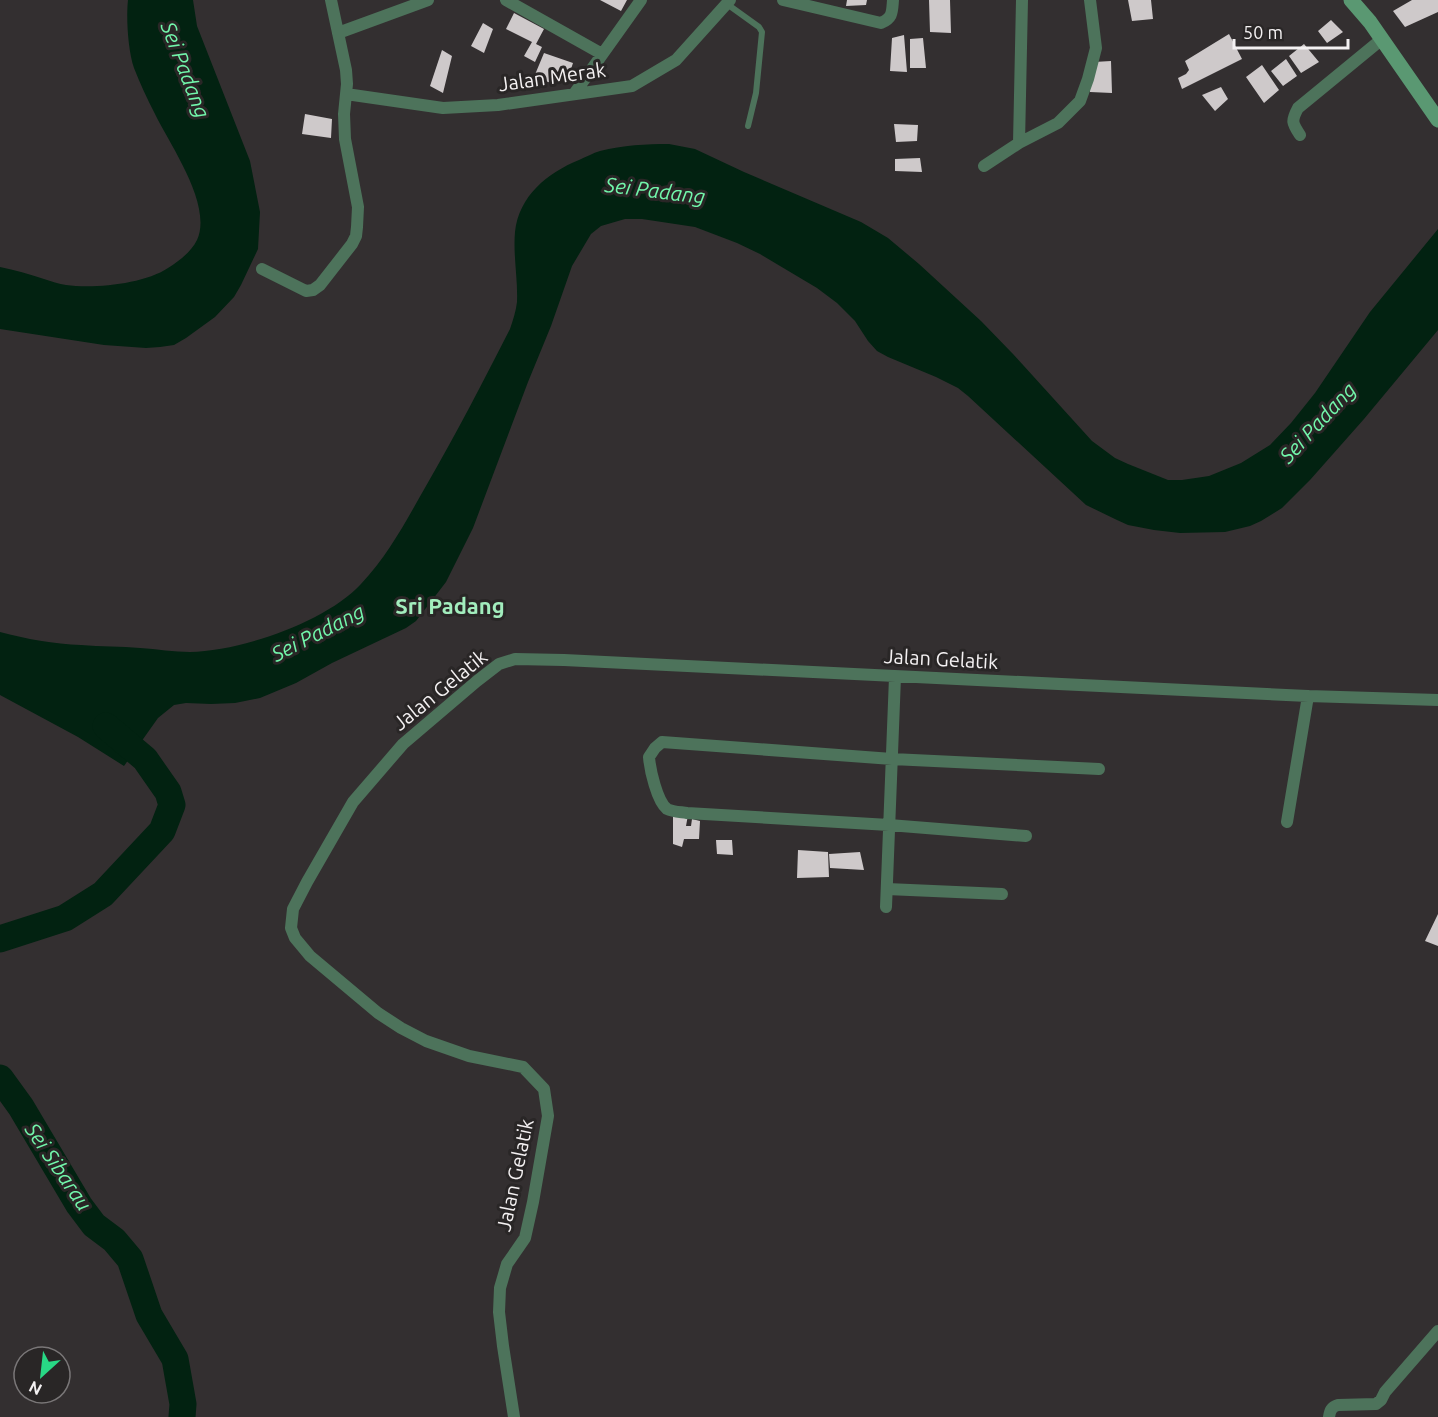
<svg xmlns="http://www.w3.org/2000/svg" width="1438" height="1417" viewBox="0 0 1438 1417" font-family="Ubuntu,sans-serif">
	<rect width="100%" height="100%" fill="#332f30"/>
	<!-- water -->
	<path fill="#022211" d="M 128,0 L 193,0 L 197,26 L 250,161 L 260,212 L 258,249 L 241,285 L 234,297 L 215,317 L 186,338 L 174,345 L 160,347 L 146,348 L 104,345 L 0,329 L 0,267 C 15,270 29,274 44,279 C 51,281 59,284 66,285 C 94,289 144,284 168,268 C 179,261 191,252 197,240 C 213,205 170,145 155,114 C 147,99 140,83 134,68 C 128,50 126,18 128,0 Z
		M 669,144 L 695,149 L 744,172 L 861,222 L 888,238 L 919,264 L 981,321 L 1013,354 L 1092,441 L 1115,458 L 1128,464 L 1168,480 L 1182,480 L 1209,476 L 1241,463 L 1270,445 L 1291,423 L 1315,393 L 1370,312 L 1438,229 L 1438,330 L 1364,419 L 1310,480 L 1282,508 L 1261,521 L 1250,526 L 1225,532 L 1180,533 L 1154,530 L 1128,525 L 1117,520 L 1086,505 L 968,396 L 958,388 L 936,377 L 888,357 L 877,351 L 868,341 L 855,321 L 837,303 L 817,288 L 760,254 L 737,243 L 695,227 L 642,219 L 625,219 L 601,226 L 591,234 L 572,266 L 551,326 L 528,382 L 473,528 L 446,582 L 416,621 L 406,628 L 332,663 L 296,683 L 260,698 L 235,703 L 211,704 L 186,703 L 174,705 L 158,718 L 124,766 L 78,737 L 0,695 L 0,632 C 26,639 54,644 81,645 C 101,647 121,646 140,648 C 157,649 174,652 190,652 C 241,651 326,622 361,584 C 389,554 406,521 426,486 C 456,434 483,382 510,329 C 513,320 516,311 517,302 C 518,279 513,256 515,232 C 519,196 547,173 579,160 C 586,157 593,153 600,151 C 623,145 646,144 669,144 Z"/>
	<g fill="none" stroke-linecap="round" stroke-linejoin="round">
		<!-- river -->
		<path stroke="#022211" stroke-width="27" d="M 0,939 L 65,918 L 103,894 L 162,831 L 172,805 L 168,792 L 145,759 L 106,726
			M 0,1078 L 21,1107 L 79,1205 L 94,1225 L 114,1240 L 130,1259 L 149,1315 L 175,1359 L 183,1404 L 182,1417"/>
	</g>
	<!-- building -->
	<path fill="#cec9ca" d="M 600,0 L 627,0 L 621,11 Z
		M 847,0 L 867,0 L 866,5 L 846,6 Z
		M 929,0 L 950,0 L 951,33 L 930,32 Z
		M 1128,0 L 1151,0 L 1153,19 L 1132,21 Z
		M 1412,0 L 1438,0 L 1438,12 L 1405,27 L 1393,11 Z
		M 514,13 L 544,29 L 536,44 L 542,47 L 535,62 L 524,56 L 532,42 L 506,29 Z
		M 1331,20 L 1343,32 L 1327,43 L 1318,31 Z
		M 483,23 L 493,29 L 484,53 L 471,46 Z
		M 1229,34 L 1242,59 L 1182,89 L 1178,78 L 1186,74 L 1189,70 L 1185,61 Z
		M 904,35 L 907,72 L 890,71 L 892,38 Z
		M 923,38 L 926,68 L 910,68 L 910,39 Z
		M 1304,44 L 1319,62 L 1301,73 L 1289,56 Z
		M 442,50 L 452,56 L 443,93 L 430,86 Z
		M 544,53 L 573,63 L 567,81 L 554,84 L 534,77 Z
		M 1286,59 L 1297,76 L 1283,86 L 1271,71 Z
		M 1111,61 L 1112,93 L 1090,92 L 1090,80 L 1094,62 Z
		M 1262,65 L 1279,90 L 1264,103 L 1246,77 Z
		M 1221,87 L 1228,99 L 1215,111 L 1202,95 Z
		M 305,114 L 332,119 L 331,138 L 302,134 Z
		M 894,124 L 918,125 L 917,141 L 896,142 Z
		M 920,158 L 922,172 L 895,171 L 895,159 Z
		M 673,815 L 688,815 L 686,826 L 691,826 L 692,819 L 700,821 L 699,839 L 684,839 L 682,847 L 673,844 Z
		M 716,840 L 732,840 L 733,855 L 717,854 Z
		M 798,850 L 828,852 L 829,877 L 797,878 Z
		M 860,852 L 864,870 L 830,868 L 829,854 Z
		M 1438,914 L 1438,946 L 1425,941 Z"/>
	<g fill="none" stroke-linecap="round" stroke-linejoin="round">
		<!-- lane -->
		<path stroke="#4d735b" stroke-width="6" d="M 727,4 L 759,27 L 762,32 L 756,93 L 748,126"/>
		<!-- street -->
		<path stroke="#4d735b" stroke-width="12" d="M 506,0 L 602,54
			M 783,0 L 881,23 C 893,18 892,12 893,0
			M 338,33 L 428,0
			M 346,94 L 443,108 L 498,105 L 632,86 L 676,60 L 730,0
			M 574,94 L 641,0
			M 1300,135 C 1292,123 1291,121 1298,108 L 1382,39
			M 1019,143 L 1022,0
			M 984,166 L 1019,143 L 1058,123 L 1080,101 L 1088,79 L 1096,48 L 1090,0
			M 262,269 L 306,291 L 313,290 L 320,285 L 352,244 L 356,236 L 357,227 L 358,207 L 345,139 L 344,114 L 347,84 L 346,70 L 331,0
			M 1287,822 L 1308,696
			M 1026,836 L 889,825 L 687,813 C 681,812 673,812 667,809 C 657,801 650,770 649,757 L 655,748 L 662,742 L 892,759 L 1099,769
			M 887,889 L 1002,894
			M 886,907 L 895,677
			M 514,1417 L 503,1346 L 499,1312 L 500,1288 L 507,1264 L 525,1238 L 533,1202 L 548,1116 L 544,1089 L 523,1067 L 469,1056 L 426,1041 L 401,1028 L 378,1013 L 310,956 L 295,938 L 291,928 L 293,909 L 307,882 L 353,802 L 403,744 L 477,681 L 499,664 L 515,659 L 564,660 L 1308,696 L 1438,700
			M 1329,1417 C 1330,1411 1331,1407 1338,1405 L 1376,1404 L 1381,1400 L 1385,1392 L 1438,1331"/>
		<!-- secondary -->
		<path stroke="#5a9872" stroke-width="15" d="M 1351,0 L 1370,22 L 1438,120"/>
	</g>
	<g text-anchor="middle" stroke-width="6" stroke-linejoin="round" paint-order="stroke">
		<!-- street labels -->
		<g font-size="20" fill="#f4f1f2" stroke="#292626">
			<text transform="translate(552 77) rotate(-8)" y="7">Jalan Merak</text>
			<text transform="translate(941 659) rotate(3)" y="7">Jalan Gelatik</text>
			<text transform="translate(440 690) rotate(-39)" y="7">Jalan Gelatik</text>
			<text transform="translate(515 1175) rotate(-78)" y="7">Jalan Gelatik</text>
		</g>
		<!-- water labels -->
		<g font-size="21" font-style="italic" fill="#72f6ab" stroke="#292626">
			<text transform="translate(185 70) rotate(69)" y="7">Sei Padang</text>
			<text transform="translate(655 191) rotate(7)" y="7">Sei Padang</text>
			<text transform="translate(1318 423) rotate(-47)" y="7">Sei Padang</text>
			<text transform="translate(318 633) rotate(-27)" y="7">Sei Padang</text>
			<text transform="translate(58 1167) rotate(56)" y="7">Sei Sibarau</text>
		</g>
		<!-- quarter labels -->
		<g font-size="22" font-weight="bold" fill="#a2edbd" stroke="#292626">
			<text x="450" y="614">Sri Padang</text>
		</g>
	</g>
	<!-- north arrow -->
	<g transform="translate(42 1375) rotate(207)"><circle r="28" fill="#292626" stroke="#7a7778" stroke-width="1.5"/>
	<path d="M0-4.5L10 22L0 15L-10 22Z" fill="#28d885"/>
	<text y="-9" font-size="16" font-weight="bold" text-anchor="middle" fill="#f4f1f2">N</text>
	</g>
	<!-- scale -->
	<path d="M1234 39v9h114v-9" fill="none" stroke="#f4f1f2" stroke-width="3"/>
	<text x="1243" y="39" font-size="18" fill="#f4f1f2" stroke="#292626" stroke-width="4.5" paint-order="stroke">50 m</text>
</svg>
